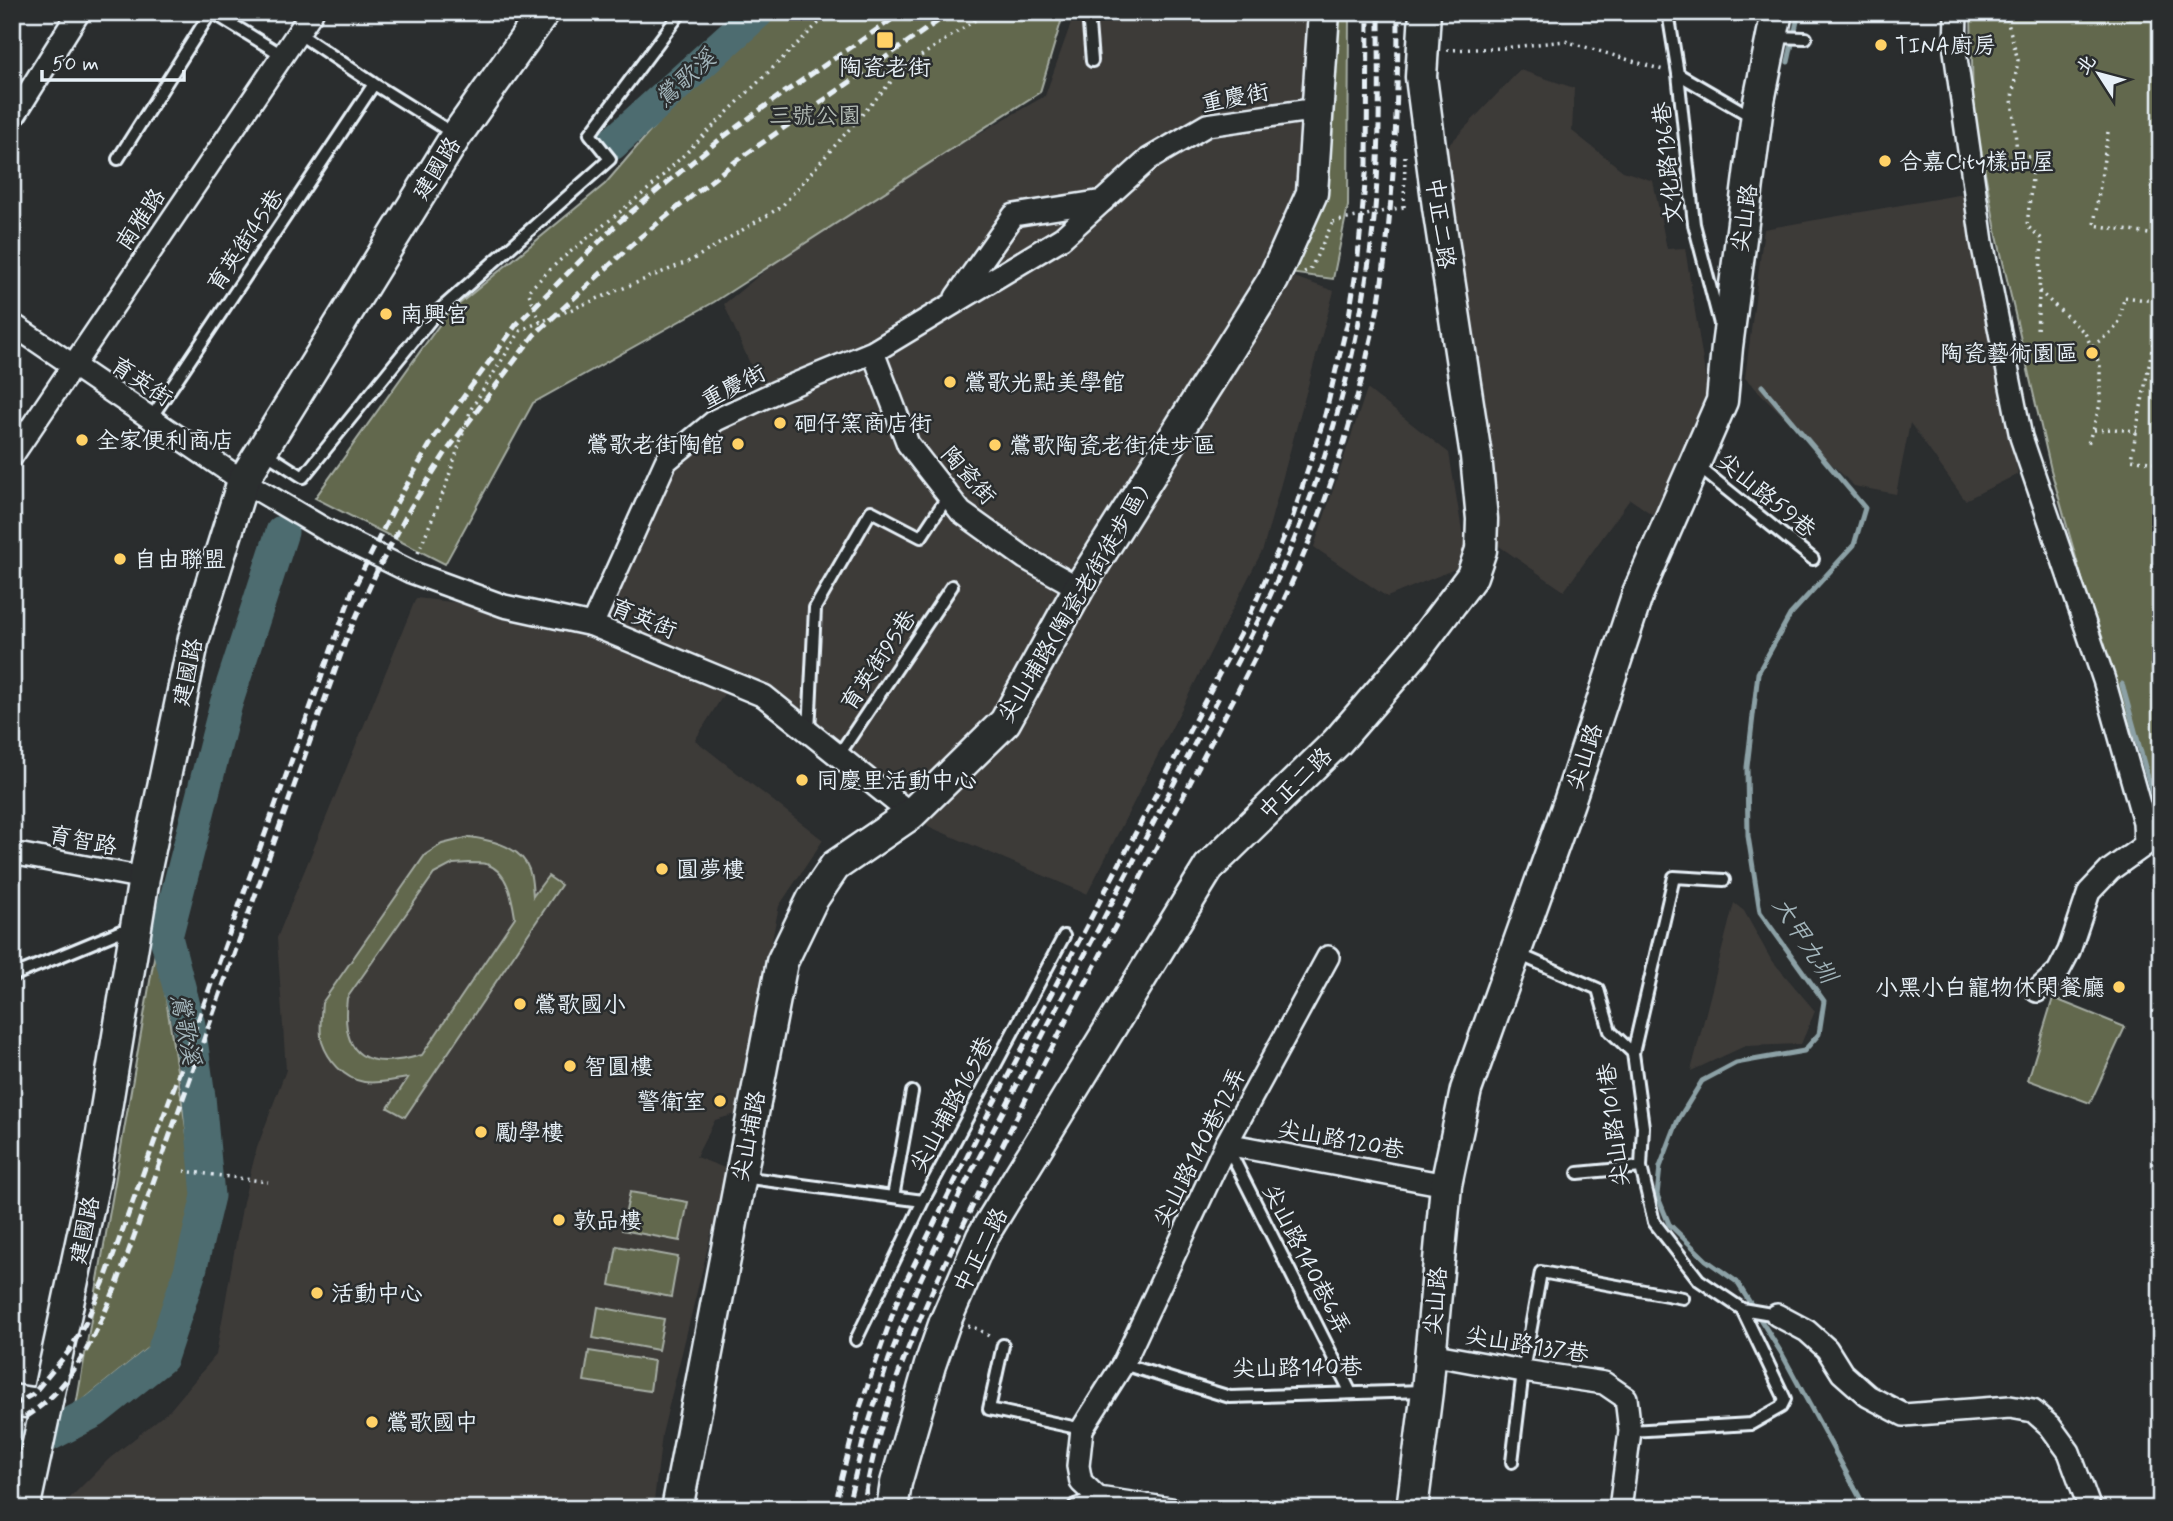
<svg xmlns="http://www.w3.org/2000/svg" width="2173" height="1521" viewBox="0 0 2173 1521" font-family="Mynerve,'LXGW WenKai TC',sans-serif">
	<rect width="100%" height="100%" fill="#2a2d2e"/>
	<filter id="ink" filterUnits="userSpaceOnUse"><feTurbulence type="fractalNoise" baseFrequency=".0143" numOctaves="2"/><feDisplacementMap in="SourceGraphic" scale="14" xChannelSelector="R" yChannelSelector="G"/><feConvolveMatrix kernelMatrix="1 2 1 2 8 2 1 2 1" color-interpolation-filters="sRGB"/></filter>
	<g filter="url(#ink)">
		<!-- built -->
		<path fill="#3e3b39" d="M 1075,12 L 1315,12 L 1301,189 L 1268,268 L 1334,291 L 1263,549 L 1087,894 L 930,827 L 768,689 L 604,622 L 674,464 L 765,398 L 724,304 L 829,219 L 1045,96 Z
			M 1520,70 L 1574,88 L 1572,131 L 1623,171 L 1653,181 L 1667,249 L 1685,248 L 1708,393 L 1656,517 L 1630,499 L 1564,591 L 1499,546 L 1444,150 Z
			M 1964,194 L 2018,474 L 1965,500 L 1910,423 L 1896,494 L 1854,486 L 1745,378 L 1764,229 Z
			M 1367,389 L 1449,453 L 1466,555 L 1455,569 L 1387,597 L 1314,547 Z
			M 416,598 L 469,604 L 591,635 L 727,689 L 695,740 L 823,840 L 779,906 L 736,1114 L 715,1120 L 696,1157 L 727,1169 L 662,1434 L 653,1509 L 59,1509 L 109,1459 L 170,1410 L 216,1355 L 243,1202 L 257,1148 L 286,1070 L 277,938 Z
			M 1734,903 L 1744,911 L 1770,958 L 1815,1011 L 1801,1044 L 1745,1046 L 1691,1071 Z"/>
		<!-- green -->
		<path fill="#62684e" stroke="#a5aca3" stroke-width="2" fill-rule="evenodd" d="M 775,12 L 1064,12 L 1040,92 L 714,302 L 533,403 L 445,564 L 315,498 L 447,314 L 605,184 L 671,107 Z
			M 1333,12 L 1349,12 L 1348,206 L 1333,279 L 1289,273 Z
			M 1971,12 L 2161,12 L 2161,809 L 2102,649 L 2051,470 L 1997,236 L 1973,109 Z
			M 470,837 C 489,840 515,845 526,863 C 532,873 532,885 533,896 L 548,876 L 561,885 L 405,1117 L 388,1108 L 408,1078 C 393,1080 379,1084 364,1082 C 344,1079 328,1060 322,1042 C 319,1030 321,1015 322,1003 L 425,855 L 442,844 ZM 469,863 C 474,863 481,863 486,864 C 508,871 512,898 515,917 L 422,1055 C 368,1070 340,1059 347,998 L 434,874 L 453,864 Z
			M 157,941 L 198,1205 L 149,1347 L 76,1406 Z
			M 2053,998 L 2125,1027 L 2090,1103 L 2028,1080 Z
			M 630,1192 L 688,1202 L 680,1241 L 622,1230 Z
			M 617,1246 L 678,1257 L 671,1297 L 610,1285 Z
			M 598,1307 L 664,1319 L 658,1350 L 593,1338 Z
			M 589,1351 L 654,1361 L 650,1391 L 584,1381 Z"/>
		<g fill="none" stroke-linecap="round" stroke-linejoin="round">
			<!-- stream -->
			<path stroke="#8ca1a6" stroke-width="5" d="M 1788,62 L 1799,12
				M 1762,386 L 1865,508 L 1854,545 L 1790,615 L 1758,673 L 1747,767 L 1748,836 L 1760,912 L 1824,1001 L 1819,1034 L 1804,1051 L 1736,1063 L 1702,1081 L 1678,1120 L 1660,1167 L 1657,1195 L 1669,1224 L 1706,1260 L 1737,1282 L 1782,1354 L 1866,1509
				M 2122,684 L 2161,825"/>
			<!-- river -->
			<path stroke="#4e6c70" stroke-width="33" d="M 612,144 L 758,12
				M 12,1454 L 95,1411 L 161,1358 L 190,1271 L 208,1196 L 199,1097 L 189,1025 L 166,937 L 226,704 L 282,532"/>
			<defs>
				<path id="lane" d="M 212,12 L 282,55
					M 1088,12 L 1092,61
					M 1668,12 L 1678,74 L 1694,224 L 1720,324
					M 298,33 L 374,84 L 454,134
					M 1774,37 L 1806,38
					M 1678,74 L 1754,118
					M 118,159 L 211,12
					M 151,418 L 374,84
					M 264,452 L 303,477 L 435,314 L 610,159 L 590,134 L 681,12
					M 1695,464 L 1813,559
					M 809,732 L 815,608 L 871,511 L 921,537 L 948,496
					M 838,756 L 952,586
					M 1518,954 L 1598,989 L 1610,1031 L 1633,1053 L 1643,1127 L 1641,1167 L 1654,1222 L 1699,1280 L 1742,1309 L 1777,1315
					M 12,976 L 133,926
					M 1633,1053 L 1674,877 L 1724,880
					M 1226,1144 L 1351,1393
					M 1578,1173 L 1641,1167
					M 742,1177 L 923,1201 L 1064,936
					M 893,1197 L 912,1092
					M 856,1340 L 923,1201
					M 1003,1345 L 989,1409 L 1082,1429
					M 1123,1364 L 1230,1397 L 1423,1391
					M 1630,1431 L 1751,1424 L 1781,1407 L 1785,1399 L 1742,1309
					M 1512,1462 L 1523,1371 L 1541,1272 L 1683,1298
					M 1073,1509 L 1075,1505 L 1098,1498"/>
				<path id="street" d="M 1956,12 L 1955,51 L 1982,242 L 2021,437 L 2104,680 L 2144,822 L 2145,845 L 2110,870 L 2089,892 L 2069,951 L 2058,972 L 2037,991
					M 12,119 L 79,12
					M 956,297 L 1014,215 L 1103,201
					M 12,324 L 243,481 L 326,530 L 411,572 L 504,606 L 592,625 L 764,696 L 911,814
					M 873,352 L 908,444 L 961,512 L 1025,558 L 1079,588
					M 12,456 L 312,12
					M 592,625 L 666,461 L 716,420 L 776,392 L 873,352 L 1062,238 L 1149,159 L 1207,125 L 1317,109
					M 12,853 L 144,878
					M 1226,1144 L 1446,1185
					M 1777,1315 L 1807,1331 L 1827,1349 L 1842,1373 L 1868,1396 L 1904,1415 L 2010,1407 L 2033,1411 L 2050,1426 L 2069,1452 L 2090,1509
					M 1430,1354 L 1523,1371 L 1604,1383 L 1626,1398 L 1630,1431 L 1620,1509
					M 1171,1509 L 1098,1498 L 1081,1482 L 1078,1466 L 1082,1429 L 1123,1364 L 1226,1144 L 1328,957"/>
				<path id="secondary" d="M 12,1400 L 46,1405
					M 24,1509 L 94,1182 L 144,878 L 194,638 L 243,481 L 456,136 L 544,12
					M 677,1509 L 782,962 L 812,900 L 835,866 L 911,814 L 1005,722 L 1079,588 L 1273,280 L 1312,193 L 1324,12
					M 892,1509 L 896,1483 L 930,1365 L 945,1322 L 982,1237 L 1209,867 L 1337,742 L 1414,653 L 1472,576 L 1481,550 L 1482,519 L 1476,456 L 1438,207 L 1421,77 L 1425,12
					M 1412,1509 L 1427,1391 L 1446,1185 L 1466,1090 L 1569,802 L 1638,593 L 1722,401 L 1727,347 L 1758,106 L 1777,12"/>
			</defs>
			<!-- lane casing -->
			<use href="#lane" stroke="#e8f1f8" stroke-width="16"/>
			<!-- street casing -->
			<use href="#street" stroke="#e8f1f8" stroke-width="26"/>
			<!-- secondary casing -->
			<use href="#secondary" stroke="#e8f1f8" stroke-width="35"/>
			<!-- path -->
			<path stroke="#e8f1f8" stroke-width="3.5" stroke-dasharray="2 5" stroke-linecap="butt" d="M 2005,12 L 2018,60 L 2012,98 L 2017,152 L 2034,159 L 2027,226 L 2042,239 L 2037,331
				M 1447,50 L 1503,48 L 1565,41 L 1663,70
				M 2108,132 L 2094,225 L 2161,236
				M 1404,207 L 1405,156
				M 1304,272 L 1310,270 L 1333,222
				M 2039,291 L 2085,333 L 2100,365 L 2100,405 L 2087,447
				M 2161,302 L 2131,459 L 2161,464
				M 540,322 L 528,291 L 559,261 L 651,187 L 830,12
				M 2092,346 C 2118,328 2120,328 2124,297 L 2161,302
				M 2094,430 L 2113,429 L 2137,431
				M 418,553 L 445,488 L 471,409 L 521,330 L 692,260 L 781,207 L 903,68 L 987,12
				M 184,1171 L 268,1182
				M 968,1326 L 978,1329 L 992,1338"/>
			<!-- lane -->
			<use href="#lane" stroke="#2a2d2e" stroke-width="10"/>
			<!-- street -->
			<use href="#street" stroke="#2a2d2e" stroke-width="21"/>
			<!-- secondary -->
			<use href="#secondary" stroke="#2a2d2e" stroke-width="30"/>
			<!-- rail -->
			<path stroke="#e8f1f8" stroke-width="5" stroke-dasharray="10 5" stroke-linecap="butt" d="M 1235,666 C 1310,526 1358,377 1374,219 C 1381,150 1379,81 1379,12
				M 12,1406 L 33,1394 L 69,1351 L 85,1324 L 105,1279 L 352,592 L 398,500 L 435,436 L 516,325 L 619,222 L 719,140 L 782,94 L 903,12
				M 12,1424 C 71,1395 92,1342 117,1284 L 347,637 L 376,573 L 411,507 L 446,452 L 534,335 L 638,239 L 736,161 L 951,12
				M 834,1509 L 858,1413 L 900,1293 L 988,1114 L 1249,617 L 1293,516 L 1325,415 L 1349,316 L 1357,266 L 1367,164 L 1368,12
				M 847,1509 L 864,1438 L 889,1359 L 918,1285 L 960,1194 L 1219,697
				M 863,1509 C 877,1416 914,1328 954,1244 C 984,1182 1015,1120 1046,1059 C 1121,916 1195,773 1269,631 C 1312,544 1344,455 1366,361 C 1371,337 1378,313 1381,288 C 1394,197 1398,104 1398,12"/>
			<!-- path-bridge -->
			<path stroke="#e8f1f8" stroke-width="3.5" stroke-dasharray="2 5" stroke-linecap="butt" d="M 1333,222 L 1404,207"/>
		</g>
	</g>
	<!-- markers -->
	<g fill="#ffd166" stroke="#2a2d2e" stroke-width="2.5">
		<rect x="876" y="31" width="18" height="18" rx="3.5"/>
		<circle cx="1881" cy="45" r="7"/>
		<circle cx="1885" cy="161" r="7"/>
		<circle cx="386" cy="314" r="7"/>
		<circle cx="2092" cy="353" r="7"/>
		<circle cx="950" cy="382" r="7"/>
		<circle cx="780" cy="423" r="7"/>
		<circle cx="82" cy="440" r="7"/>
		<circle cx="738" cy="444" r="7"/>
		<circle cx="995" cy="445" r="7"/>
		<circle cx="120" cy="559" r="7"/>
		<circle cx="802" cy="780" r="7"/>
		<circle cx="662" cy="869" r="7"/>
		<circle cx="2119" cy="987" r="7"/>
		<circle cx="520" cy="1004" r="7"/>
		<circle cx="570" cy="1066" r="7"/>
		<circle cx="720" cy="1101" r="7"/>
		<circle cx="481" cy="1132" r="7"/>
		<circle cx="559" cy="1220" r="7"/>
		<circle cx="317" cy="1293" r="7"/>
		<circle cx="372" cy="1422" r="7"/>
	</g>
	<g text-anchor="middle" stroke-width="5" stroke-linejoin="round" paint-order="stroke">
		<!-- poi labels -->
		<g font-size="23" fill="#e8f1f8" stroke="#2a2d2e" text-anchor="start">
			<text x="1895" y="53">TINA廚房</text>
			<text x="885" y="75" text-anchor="middle">陶瓷老街</text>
			<text x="1899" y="169">合嘉City樣品屋</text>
			<text x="400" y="322">南興宮</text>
			<text x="2078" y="361" text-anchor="end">陶瓷藝術園區</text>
			<text x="964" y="390">鶯歌光點美學館</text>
			<text x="794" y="431">硘仔窯商店街</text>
			<text x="96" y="448">全家便利商店</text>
			<text x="724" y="452" text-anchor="end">鶯歌老街陶館</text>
			<text x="1009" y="453">鶯歌陶瓷老街徒步區</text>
			<text x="134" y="567">自由聯盟</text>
			<text x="816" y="788">同慶里活動中心</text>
			<text x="676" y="877">圓夢樓</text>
			<text x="2105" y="995" text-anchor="end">小黑小白寵物休閑餐廳</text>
			<text x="534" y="1012">鶯歌國小</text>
			<text x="584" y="1074">智圓樓</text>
			<text x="706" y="1109" text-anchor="end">警衛室</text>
			<text x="495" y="1140">勵學樓</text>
			<text x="573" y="1228">敦品樓</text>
			<text x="331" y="1301">活動中心</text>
			<text x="386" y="1430">鶯歌國中</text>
		</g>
		<!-- street labels -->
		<g font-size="23" fill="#e8f1f8" stroke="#2a2d2e">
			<text transform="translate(1235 97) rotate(-11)" y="8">重慶街</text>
			<text transform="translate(1667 163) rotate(-96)" y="8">文化路136巷</text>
			<text transform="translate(436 168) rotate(-58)" y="8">建國路</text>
			<text transform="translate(1744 218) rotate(-82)" y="8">尖山路</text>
			<text transform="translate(140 219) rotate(-56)" y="8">南雅路</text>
			<text transform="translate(1441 223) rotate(82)" y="8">中正二路</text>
			<text transform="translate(245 240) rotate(-56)" y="8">育英街45巷</text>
			<text transform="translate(142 381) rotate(34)" y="8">育英街</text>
			<text transform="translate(733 386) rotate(-27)" y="8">重慶街</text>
			<text transform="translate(969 475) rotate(48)" y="8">陶瓷街</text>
			<text transform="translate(1767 495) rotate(39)" y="8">尖山路59巷</text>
			<text transform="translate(1073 604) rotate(-59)" y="8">尖山埔路(陶瓷老街徒步區)</text>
			<text transform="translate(644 618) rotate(23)" y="8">育英街</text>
			<text transform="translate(878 660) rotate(-56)" y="8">育英街95巷</text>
			<text transform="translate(187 672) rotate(-78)" y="8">建國路</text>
			<text transform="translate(1584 757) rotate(-72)" y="8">尖山路</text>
			<text transform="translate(1295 783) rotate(-44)" y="8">中正二路</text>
			<text transform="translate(83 840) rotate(11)" y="8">育智路</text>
			<text transform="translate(951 1104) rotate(-62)" y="8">尖山埔路165巷</text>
			<text transform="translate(1613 1125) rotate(-97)" y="8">尖山路101巷</text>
			<text transform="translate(748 1136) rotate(-79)" y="8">尖山埔路</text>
			<text transform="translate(1341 1139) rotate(10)" y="8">尖山路120巷</text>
			<text transform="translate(1199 1147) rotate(-63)" y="8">尖山路140巷12弄</text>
			<text transform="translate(84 1230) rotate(-78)" y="8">建國路</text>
			<text transform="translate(980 1250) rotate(-63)" y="8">中正二路</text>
			<text transform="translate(1307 1259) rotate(63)" y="8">尖山路140巷6弄</text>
			<text transform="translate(1435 1301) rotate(-85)" y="8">尖山路</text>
			<text transform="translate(1527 1344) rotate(9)" y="8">尖山路137巷</text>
			<text transform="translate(1297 1367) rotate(-1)" y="8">尖山路140巷</text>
		</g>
		<!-- park labels -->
		<g font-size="23" fill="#b2bab4" stroke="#2a2d2e">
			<text x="815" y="123">三號公園</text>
		</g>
		<!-- water labels -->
		<g font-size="24" font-style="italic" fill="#a3b5bb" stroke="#2a2d2e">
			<text transform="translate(685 78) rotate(-42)" y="8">鶯歌溪</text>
			<text transform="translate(1805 940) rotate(57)" y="8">大甲九圳</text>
			<text transform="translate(186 1029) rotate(80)" y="8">鶯歌溪</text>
		</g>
	</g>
	<!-- margin -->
	<rect width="2173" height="1521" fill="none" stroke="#2a2d2e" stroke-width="42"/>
	<rect x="21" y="21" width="2131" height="1479" fill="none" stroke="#e8f1f8" stroke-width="2.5" filter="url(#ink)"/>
	<!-- north arrow -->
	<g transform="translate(2099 74) rotate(306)" stroke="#2a2d2e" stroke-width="5" paint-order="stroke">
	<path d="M0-5L12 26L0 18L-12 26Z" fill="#e8f1f8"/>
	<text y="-10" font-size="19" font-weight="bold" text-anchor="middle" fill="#e8f1f8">北</text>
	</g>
	<!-- scale -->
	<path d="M42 70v10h142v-10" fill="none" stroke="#e8f1f8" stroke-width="3.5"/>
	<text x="52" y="70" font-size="21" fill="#e8f1f8" stroke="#2a2d2e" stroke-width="5" paint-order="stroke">50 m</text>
</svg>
